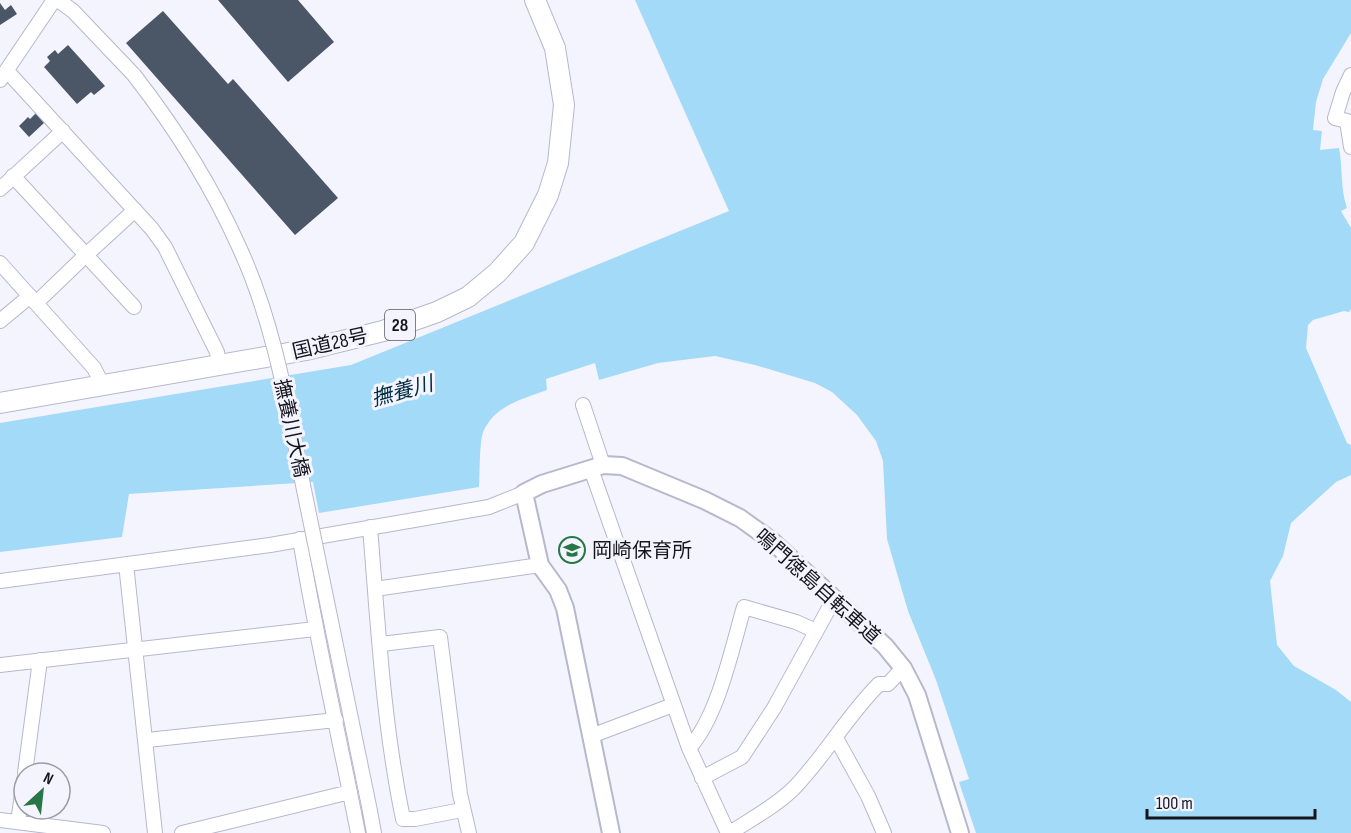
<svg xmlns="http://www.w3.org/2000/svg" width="1351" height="833" viewBox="0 0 1351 833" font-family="'Sofia Sans Condensed','Noto Sans JP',sans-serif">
	<rect width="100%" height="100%" fill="#f4f4fe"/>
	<!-- water -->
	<path fill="#a2daf8" d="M 635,0 L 1351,0 L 1351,33 L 1323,79 L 1316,102 L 1313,130 L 1322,131 L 1320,150 L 1339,148 C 1343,168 1340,188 1347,208 L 1341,211 L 1351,228 L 1351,309 L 1349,312 L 1344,311 L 1313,320 L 1308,325 L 1306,348 L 1347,443 L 1351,445 L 1351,475 L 1336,482 L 1291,523 L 1283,556 L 1270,581 L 1277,645 L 1294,666 L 1336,690 L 1351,702 L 1351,833 L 976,833 L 959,782 L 969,779 L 936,680 L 908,611 L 887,539 L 883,461 L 876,441 L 857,415 L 832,392 L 815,383 L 755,365 L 715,356 L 658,363 L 599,380 L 595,363 L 546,379 L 547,390 C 523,399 496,405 484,430 C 479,439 480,475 479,487 L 319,513 L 313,482 L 129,494 L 122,537 L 0,552 L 0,423 L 351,365 L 729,211 Z"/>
	<!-- building -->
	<path fill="#4b5667" d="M 218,0 L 298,0 L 334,42 L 288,82 Z
		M 0,3 L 5,10 L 11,5 L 17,14 L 0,25 Z
		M 163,11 L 228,84 L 233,79 L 338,198 L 295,235 L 126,43 Z
		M 68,45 L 105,86 L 94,95 L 91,92 L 77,104 L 44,67 L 50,61 L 47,57 L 55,50 L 58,54 Z
		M 36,113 L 45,122 L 29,137 L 19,126 L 28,117 L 30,119 Z"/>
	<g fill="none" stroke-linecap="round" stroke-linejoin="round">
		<defs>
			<path id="minor" d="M 58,0 L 73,11 L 134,75
				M 7,71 L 152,229 L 165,247 L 217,352 L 219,364
				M 1351,75 L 1343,92 L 1335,118 L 1347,121 L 1351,147
				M 0,80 L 54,0
				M 13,176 L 86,255 L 135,210
				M 0,189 L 63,131
				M 0,263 L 94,368 L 103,386
				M 36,303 L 86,255 L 134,307
				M 0,321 L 30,296
				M 583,405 L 603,465
				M 591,469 L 689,748 L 728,833
				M 370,527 C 378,625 383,722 403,819 L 415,819 L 462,810
				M 300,539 C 316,638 339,735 358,833
				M 126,564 L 155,833
				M 0,581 L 270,545 L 489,507 L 524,493
				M 375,589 L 540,565
				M 381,644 L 440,637 L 460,794 L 469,833
				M 0,665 L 315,629
				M 591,736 L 673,705
				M 836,738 L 868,796 L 884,833
				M 147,740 L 336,720
				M 689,748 C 718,717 732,648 744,607 L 796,622 L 816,631
				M 25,773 L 40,660
				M 702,778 L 742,757 L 774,708 L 834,599
				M 370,811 L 374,833
				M 0,820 L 103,833
				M 18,822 L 24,780
				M 182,833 L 350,792
				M 730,833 C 751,819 776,806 794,788 C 825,756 847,716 879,684 L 888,684 L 903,668"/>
			<path id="major" d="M 611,833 L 565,608 L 558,590 L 540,565 L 524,493 L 542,484 L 603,465 L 622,466 L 704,500 L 740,518 L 772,541 L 885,646 L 903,668 L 917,695 L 960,833"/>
			<path id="highway" d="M 0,403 L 306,350 L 383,331 L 437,312 L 468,297 L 497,273 L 524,243 L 548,195 L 558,163 L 564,105 L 555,48 L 535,0"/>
		</defs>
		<!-- minor casing -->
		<use href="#minor" stroke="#b7b7cd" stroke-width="16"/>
		<!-- major casing -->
		<use href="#major" stroke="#b7b7cd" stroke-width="20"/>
		<!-- highway casing -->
		<use href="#highway" stroke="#b7b7cd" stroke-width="22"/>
		<!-- minor -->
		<use href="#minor" stroke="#fff" stroke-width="14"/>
		<!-- major -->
		<use href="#major" stroke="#fff" stroke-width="16"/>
		<!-- highway -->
		<use href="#highway" stroke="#fff" stroke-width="20"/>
		<defs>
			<path id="minor-bridge" d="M 134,75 C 176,129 212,186 240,249 C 275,325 288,409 304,490 C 326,597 348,704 370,811"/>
		</defs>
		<!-- minor-bridge casing -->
		<use href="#minor-bridge" stroke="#b7b7cd" stroke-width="16" stroke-linecap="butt"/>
		<!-- minor-bridge -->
		<use href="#minor-bridge" stroke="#fff" stroke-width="14"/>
	</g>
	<!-- icons -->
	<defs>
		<symbol id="school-ring" viewBox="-11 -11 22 22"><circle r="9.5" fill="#f4f4fe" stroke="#287646" stroke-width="1.5"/><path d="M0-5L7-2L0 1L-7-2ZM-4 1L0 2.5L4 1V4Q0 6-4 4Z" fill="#287646"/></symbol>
	</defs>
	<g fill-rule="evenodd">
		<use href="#school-ring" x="557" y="535" width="30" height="30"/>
	</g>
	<g text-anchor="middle" stroke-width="6" stroke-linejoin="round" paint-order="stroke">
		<!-- shield labels -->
		<rect fill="#f4f4fe" stroke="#585860" stroke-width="1.5" x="385" y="310" width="30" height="30" rx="4.5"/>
		<g font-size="18" font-weight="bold" fill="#15151d">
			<text x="400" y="331">28</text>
		</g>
		<!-- street labels -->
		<g font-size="20" fill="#15151d" stroke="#f4f4fe">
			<text transform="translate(330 343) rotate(-13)" y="7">国道28号</text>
			<text transform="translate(292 428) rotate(78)" y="7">撫養川大橋</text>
			<text transform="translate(818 586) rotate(42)" y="7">鳴門徳島自転車道</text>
		</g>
		<!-- poi labels -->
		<g font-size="20" fill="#15151d" stroke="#f4f4fe" text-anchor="start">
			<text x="592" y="557">岡崎保育所</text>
		</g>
		<!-- water labels -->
		<g font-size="21" font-style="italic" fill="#002e42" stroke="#f4f4fe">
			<text transform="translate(402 391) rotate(-15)" y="7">撫養川</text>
		</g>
	</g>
	<!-- north arrow -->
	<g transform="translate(42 791) rotate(27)"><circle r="28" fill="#f4f4fe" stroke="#9b9ba4" stroke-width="1.5"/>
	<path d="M0-4.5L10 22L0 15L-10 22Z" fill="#287646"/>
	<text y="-9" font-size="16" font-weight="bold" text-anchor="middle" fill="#15151d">N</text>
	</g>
	<!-- scale -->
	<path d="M1147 809v9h168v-9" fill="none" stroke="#15151d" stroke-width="3"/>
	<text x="1156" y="809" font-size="18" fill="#15151d" stroke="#f4f4fe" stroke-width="4.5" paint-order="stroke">100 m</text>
</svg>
